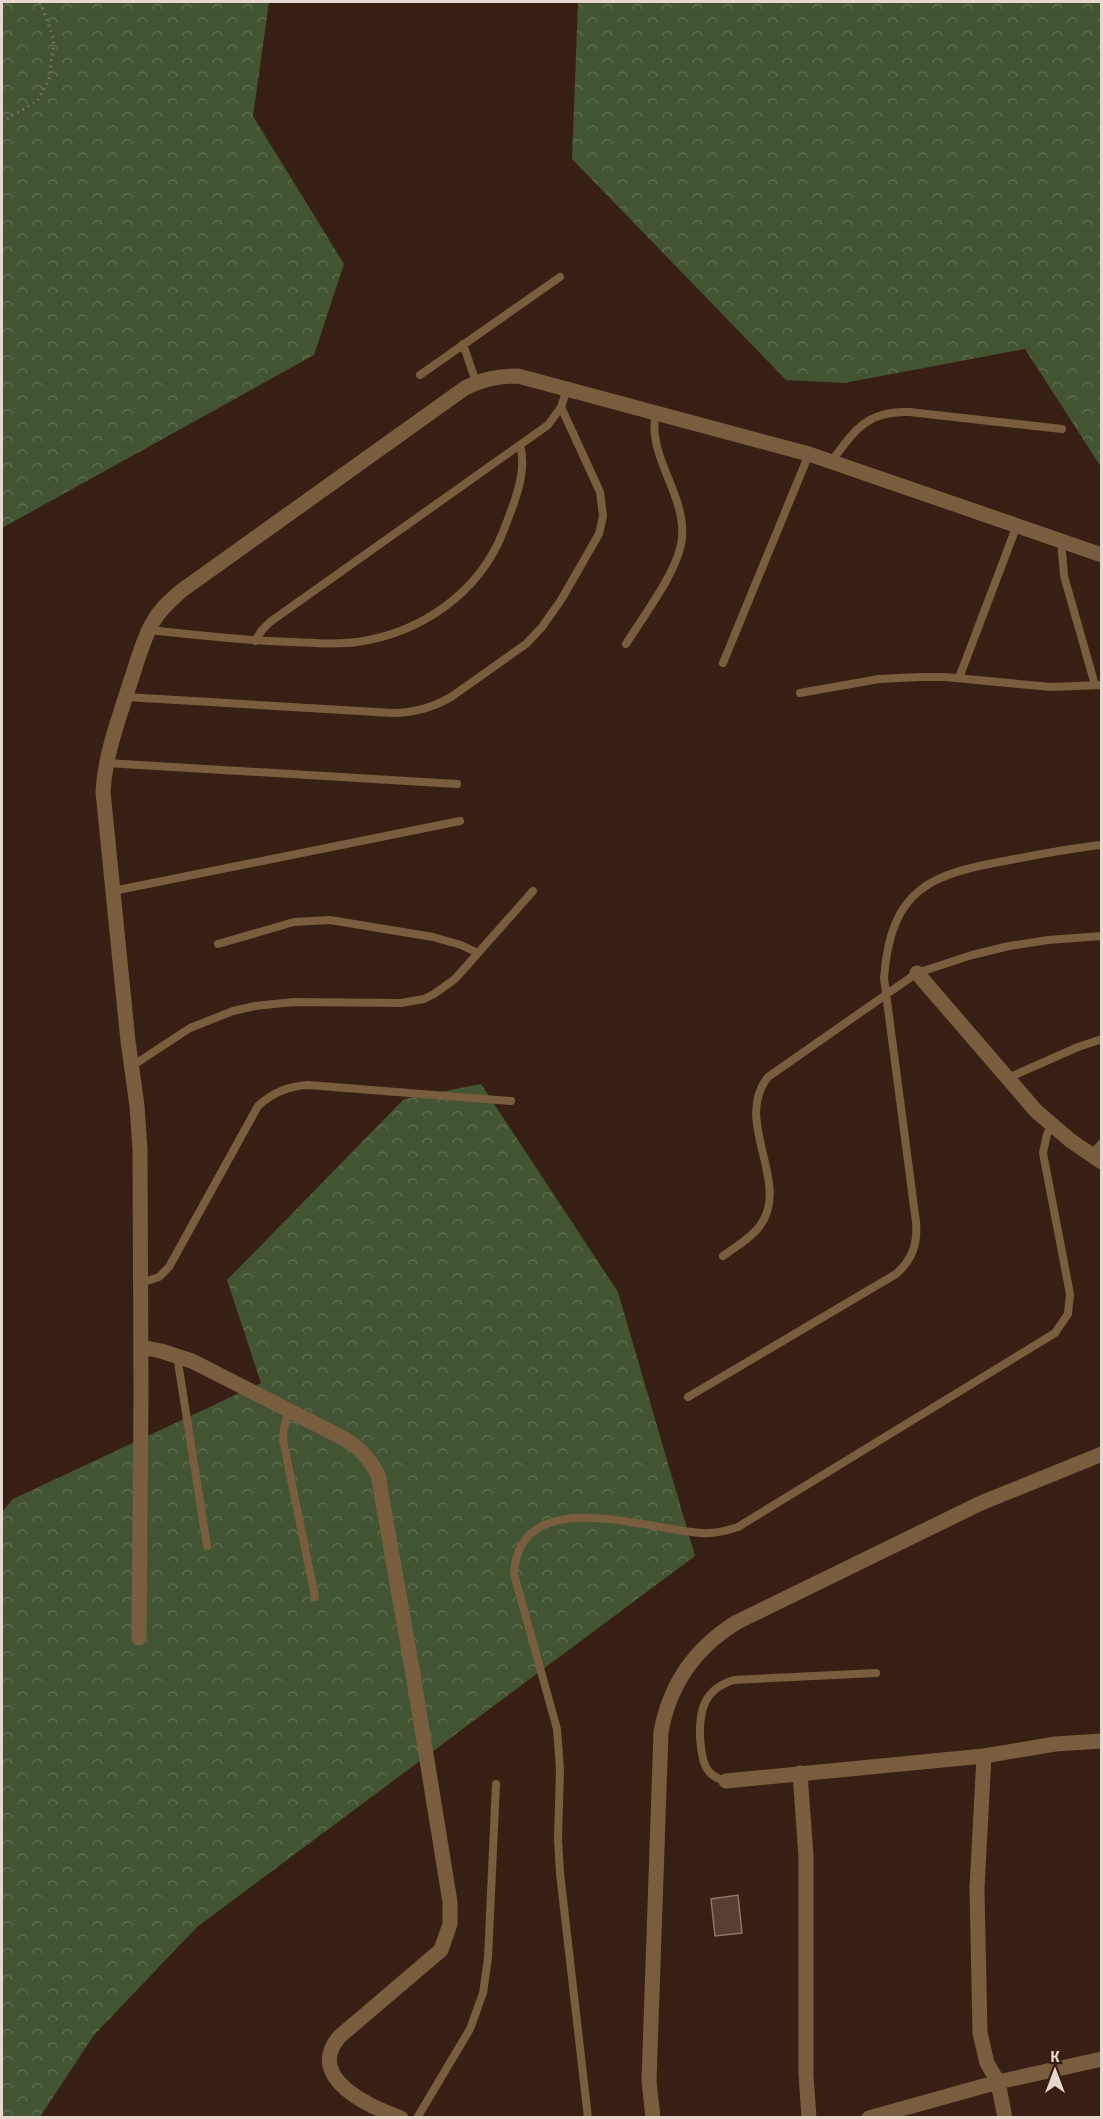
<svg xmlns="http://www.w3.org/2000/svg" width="1103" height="2119" viewBox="0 0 1103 2119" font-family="'Titillium Web',sans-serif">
	<defs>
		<pattern id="forest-crowns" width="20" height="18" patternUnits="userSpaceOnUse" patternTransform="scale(1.5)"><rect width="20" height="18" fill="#425431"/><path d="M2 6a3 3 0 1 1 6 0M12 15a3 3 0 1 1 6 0" fill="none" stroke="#5d6c4e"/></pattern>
	</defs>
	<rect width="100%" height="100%" fill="#371f13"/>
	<!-- forest -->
	<path fill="url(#forest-crowns)" d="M 2,2 L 269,2 L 253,116 L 344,264 L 314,355 L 2,528 Z
		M 578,2 L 1101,2 L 1101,467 L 1025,349 L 844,383 L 786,380 L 572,159 Z
		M 481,1084 L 618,1292 L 695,1556 L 197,1927 L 94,2035 L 40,2117 L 2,2117 L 2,1512 L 13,1499 L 261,1383 L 227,1280 L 404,1099 Z"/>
	<!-- building -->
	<path fill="#593f32" stroke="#917465" stroke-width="1.5" d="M 738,1895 L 742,1933 L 715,1936 L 711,1899 Z"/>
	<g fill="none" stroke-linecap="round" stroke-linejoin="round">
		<!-- path -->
		<path stroke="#847065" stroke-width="3" stroke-dasharray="1.5 4.5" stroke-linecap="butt" d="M 2,122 L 37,101 L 49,80 L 54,40 L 40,2"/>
		<!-- service -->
		<path stroke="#785e3e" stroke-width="8" d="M 463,344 L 476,382
			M 420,375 L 560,277
			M 831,462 C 854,431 867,410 909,412 L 1062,429
			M 1061,540 L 1064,576 L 1095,685
			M 149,630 C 197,635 245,641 294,642 C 315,643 336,645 357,642 C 421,633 479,593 503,532 C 513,506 528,472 520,445
			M 255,641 L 262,630 L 270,622 L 548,425 L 561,407 L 567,389
			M 626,644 C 644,615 679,570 682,538 C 686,493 646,456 656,412
			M 723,663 L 809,454
			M 959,678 L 1017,525
			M 800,693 L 879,679 L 920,677 L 945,677 L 1051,687 L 1102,685
			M 126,697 L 392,713 C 414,713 432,708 451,697 L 526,644 L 542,627 L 561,600 L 599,534 L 603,516 L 600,492 L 561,407
			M 106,763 L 457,784
			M 113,891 L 460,821
			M 218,944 L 294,922 L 330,920 L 433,937 L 461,945 L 478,953
			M 132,1066 L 190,1028 L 233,1011 L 255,1006 L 294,1002 L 401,1003 L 424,999 L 434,994 L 455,979 L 533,891
			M 1008,1078 L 1078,1047 L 1102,1039
			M 1091,1155 L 1102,1143
			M 723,1256 C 735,1247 750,1239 759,1227 C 793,1184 732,1122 768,1077 L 917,973 L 972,955 L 1009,946 L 1048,940 L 1102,936
			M 141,1283 L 159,1277 L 169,1267 L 258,1106 C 272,1093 288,1086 308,1085 L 511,1101
			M 177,1356 L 207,1546
			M 688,1397 L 896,1274 C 912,1260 918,1244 916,1222 L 884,978 C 891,888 930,874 1010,860 C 1041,854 1071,848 1102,845
			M 289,1410 L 284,1428 L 283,1440 L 315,1597
			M 726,1781 C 703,1776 702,1759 700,1738 C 699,1710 704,1689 734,1680 L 876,1673
			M 417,2118 L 470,2029 L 483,1993 L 488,1958 L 496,1784
			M 588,2118 L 560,1873 L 558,1839 L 560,1770 L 557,1729 L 514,1574 C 519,1482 647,1530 702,1533 C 714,1534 726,1531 738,1527 L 1055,1333 L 1068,1314 L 1070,1294 L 1043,1153 L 1047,1134 L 1052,1126"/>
		<!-- minor -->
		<path stroke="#785e3e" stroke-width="15" d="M 917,973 L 1036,1111 L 1071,1141 L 1102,1162
			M 141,1347 L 161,1351 L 192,1361 L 341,1437 C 358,1446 369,1457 378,1475 L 414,1680 L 450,1902 L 450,1924 L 441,1950 L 339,2037 C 305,2078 370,2107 401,2118
			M 139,1638 L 141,1396 L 140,1149 L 137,1106 L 128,1041 L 103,792 C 105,754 119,719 130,683 C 137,663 142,641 153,622 C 160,609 171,600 181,591 L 465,388 C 483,379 498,376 518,376 L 809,454 L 1102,555
			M 984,1756 L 977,1888 L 980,2033 L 987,2063 L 998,2082 L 1005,2118
			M 800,1773 L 806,1856 L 806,2075 L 809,2118
			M 726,1781 L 984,1756 L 1055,1744 L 1102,1741
			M 653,2118 L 649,2081 L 661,1732 C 670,1683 695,1648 737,1622 L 981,1503 L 1102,1454
			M 869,2118 L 998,2082 L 1102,2059"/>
	</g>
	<!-- border -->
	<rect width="1103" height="2119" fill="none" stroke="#e7d7ce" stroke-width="6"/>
	<!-- north arrow -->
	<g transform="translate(1055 2071)" stroke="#371f13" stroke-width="4.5" paint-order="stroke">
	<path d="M0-4.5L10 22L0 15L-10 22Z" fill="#e7d7ce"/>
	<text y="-9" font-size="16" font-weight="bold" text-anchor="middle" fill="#e7d7ce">K</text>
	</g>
</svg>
